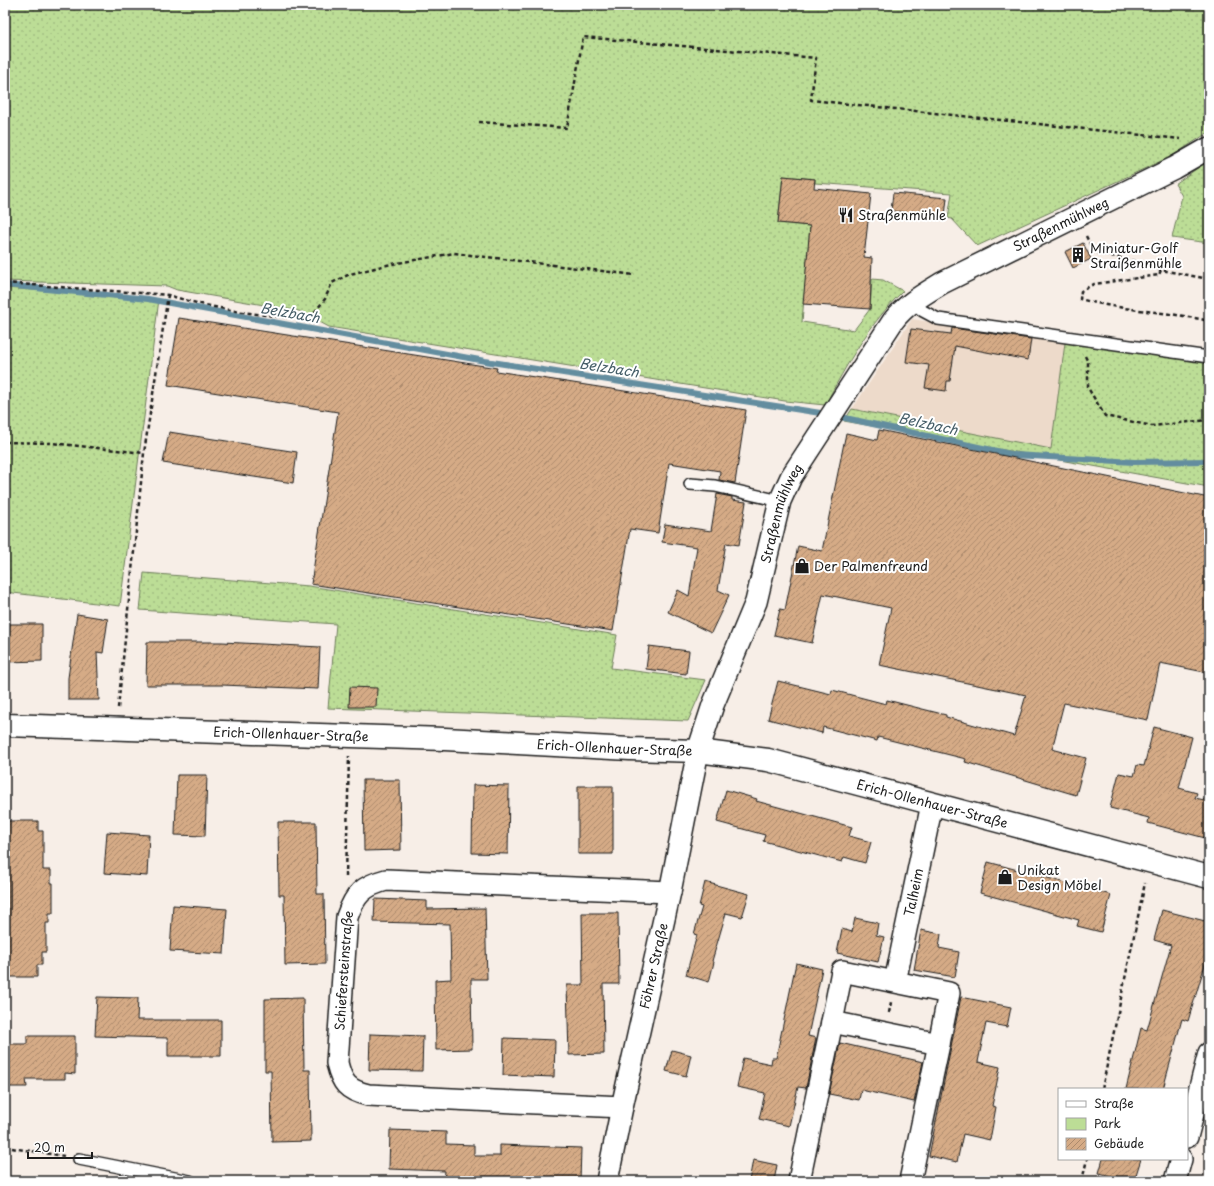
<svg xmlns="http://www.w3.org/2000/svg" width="1214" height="1186" viewBox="0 0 1214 1186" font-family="'Playpen Sans',sans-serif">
	<defs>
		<pattern id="green-dots" width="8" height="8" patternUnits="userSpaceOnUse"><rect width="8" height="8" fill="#bcdd96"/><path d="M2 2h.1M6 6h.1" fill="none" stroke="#a1bd81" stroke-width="1.8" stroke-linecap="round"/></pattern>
		<pattern id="building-hatch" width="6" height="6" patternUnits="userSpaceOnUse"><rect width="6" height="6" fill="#d5ab86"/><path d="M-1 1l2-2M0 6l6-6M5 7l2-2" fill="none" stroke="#ac8a6d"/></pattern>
	</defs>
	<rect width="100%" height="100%" fill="#f7eee7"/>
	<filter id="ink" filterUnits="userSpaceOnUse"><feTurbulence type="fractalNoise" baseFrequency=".025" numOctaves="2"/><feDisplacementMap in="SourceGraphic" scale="8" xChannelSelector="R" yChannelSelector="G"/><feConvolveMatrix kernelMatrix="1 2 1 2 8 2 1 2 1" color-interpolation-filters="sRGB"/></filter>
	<g filter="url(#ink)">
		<!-- built -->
		<path fill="#eddaca" d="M 912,319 L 1065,343 L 1051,449 L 852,409 Z"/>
		<!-- green -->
		<path fill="url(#green-dots)" stroke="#6c7c59" d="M 5,5 L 1209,5 L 1209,132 L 1172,156 L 977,246 L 952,219 L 948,218 L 952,193 L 815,183 L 815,179 L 783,176 L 778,223 L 810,226 L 802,322 L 854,330 L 870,309 L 872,279 L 883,280 L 903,291 C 869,324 847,364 825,405 L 785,401 L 329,327 L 299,311 L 177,290 L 167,286 L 5,281 Z
			M 1209,160 L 1209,243 L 1172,238 L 1182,196 L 1175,184 Z
			M 5,288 L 159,299 L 120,606 L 5,592 Z
			M 1065,343 L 1209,360 L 1209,487 L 844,421 L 852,409 L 1051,449 Z
			M 144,573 L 309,586 L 617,635 L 611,668 L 706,680 L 688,721 L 328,708 L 336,624 L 140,610 Z"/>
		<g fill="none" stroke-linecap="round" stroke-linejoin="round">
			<!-- stream -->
			<path stroke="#648d9f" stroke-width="6" d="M 5,285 L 148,299 L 485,361 L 827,414
				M 836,416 L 1015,455 L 1134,462 L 1209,461"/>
		</g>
		<!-- building -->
		<path fill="url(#building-hatch)" stroke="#1c1c1c" d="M 783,176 L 815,179 L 814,188 L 871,194 L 864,257 L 872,258 L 870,309 L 803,304 L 810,226 L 778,223 Z
			M 893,193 L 947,198 L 945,216 L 891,211 Z
			M 1083,243 L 1091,259 L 1073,268 L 1065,252 Z
			M 179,318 L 497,368 L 496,371 L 746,410 L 735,483 L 719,480 L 720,471 L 669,463 L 658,533 L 630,529 L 613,631 L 311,584 L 338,412 L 168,385 Z
			M 952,328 L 1031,339 L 1028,360 L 955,346 L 950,381 L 947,381 L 946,391 L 925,388 L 929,365 L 906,362 L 911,329 L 951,334 Z
			M 879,430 L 1209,498 L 1209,673 L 1160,663 L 1148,720 L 1064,703 L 1052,749 L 1086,758 L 1076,795 L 965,762 L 966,759 L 878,737 L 877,741 L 823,727 L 822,733 L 768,719 L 778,681 L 831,694 L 832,690 L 886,704 L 887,700 L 946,715 L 946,717 L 1014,736 L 1026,695 L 879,665 L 891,608 L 823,594 L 812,643 L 774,635 L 780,609 L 785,610 L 798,546 L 822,551 L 846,433 L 877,440 Z
			M 169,432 L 297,452 L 293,483 L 163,463 Z
			M 717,494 L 732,497 L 732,500 L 746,502 L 739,545 L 726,543 L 718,590 L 729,595 L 711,633 L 668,612 L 678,590 L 689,596 L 697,547 L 662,542 L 665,524 L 711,531 Z
			M 77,614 L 108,619 L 103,653 L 97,652 L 99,700 L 68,700 L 68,678 Z
			M 5,624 L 42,624 L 42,661 L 5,662 Z
			M 147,642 L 222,642 L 320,647 L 318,689 L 222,685 L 146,685 Z
			M 649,646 L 689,651 L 686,674 L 646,669 Z
			M 350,687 L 377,688 L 376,707 L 349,707 Z
			M 1154,727 L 1192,737 L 1179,788 L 1197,793 L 1195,798 L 1209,801 L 1209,839 L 1148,823 L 1149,818 L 1110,808 L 1119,773 L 1134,776 L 1137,765 L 1144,766 Z
			M 177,775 L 207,775 L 205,836 L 175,835 Z
			M 363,780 L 400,780 L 401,850 L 364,851 Z
			M 473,785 L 509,786 L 508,854 L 472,853 Z
			M 578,786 L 613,786 L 613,854 L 578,854 Z
			M 726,790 L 757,799 L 756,801 L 852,827 L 849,836 L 871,842 L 865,863 L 844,857 L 842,862 L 763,841 L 765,835 L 717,822 Z
			M 5,821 L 38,821 L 38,831 L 43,831 L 43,870 L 51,870 L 51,883 L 53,883 L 53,913 L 49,913 L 49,923 L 46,923 L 46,952 L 42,952 L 42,965 L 37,965 L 37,977 L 5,977 L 5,922 L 8,922 L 8,869 L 5,869 Z
			M 278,822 L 316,822 L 317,894 L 324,894 L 325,964 L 285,965 L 284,895 L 279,895 Z
			M 107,832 L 149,835 L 147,876 L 104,873 Z
			M 988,862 L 1111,895 L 1101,932 L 1077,926 L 1079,920 L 980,893 Z
			M 705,882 L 749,894 L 742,917 L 726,913 L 712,961 L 714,962 L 709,982 L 686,975 L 697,935 L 694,934 L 702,907 L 699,906 Z
			M 375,899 L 427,901 L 427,909 L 485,908 L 487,979 L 471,979 L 472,1049 L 436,1050 L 435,980 L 451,979 L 450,924 L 374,922 Z
			M 173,905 L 227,909 L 224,954 L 170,951 Z
			M 1162,910 L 1209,922 L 1209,951 L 1188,1021 L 1182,1019 L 1163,1089 L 1126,1089 L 1141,1028 L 1147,1030 L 1171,945 L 1154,940 Z
			M 582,913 L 618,913 L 619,984 L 603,984 L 604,1054 L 569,1055 L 567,985 L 583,985 Z
			M 855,918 L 878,923 L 876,935 L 884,937 L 878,962 L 837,953 L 842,929 L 852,932 Z
			M 921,930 L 941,934 L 939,948 L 959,952 L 955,977 L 914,970 Z
			M 796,963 L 822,969 L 808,1036 L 816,1038 L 806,1088 L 798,1087 L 789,1126 L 759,1119 L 765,1093 L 737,1087 L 743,1058 L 771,1064 L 772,1058 L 776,1058 Z
			M 97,997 L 138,998 L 137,1020 L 221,1020 L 221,1056 L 168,1056 L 168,1038 L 95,1036 Z
			M 961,997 L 1011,1007 L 1007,1027 L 986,1023 L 978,1062 L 1000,1067 L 992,1106 L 996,1107 L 990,1140 L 963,1134 L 957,1162 L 929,1156 Z
			M 303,998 L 304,1070 L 310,1070 L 311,1141 L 272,1142 L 271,1071 L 265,1071 L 265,999 Z
			M 370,1034 L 423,1036 L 422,1071 L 369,1070 Z
			M 27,1036 L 75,1036 L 75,1074 L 65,1073 L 65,1079 L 26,1079 L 27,1087 L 5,1087 L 5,1044 L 27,1044 Z
			M 504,1038 L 555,1040 L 554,1077 L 503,1075 Z
			M 840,1043 L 923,1062 L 914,1102 L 861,1090 L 859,1100 L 829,1094 Z
			M 672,1050 L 691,1055 L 686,1076 L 666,1071 Z
			M 390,1130 L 446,1132 L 446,1144 L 474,1145 L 474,1156 L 500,1156 L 500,1145 L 581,1148 L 580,1181 L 444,1180 L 445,1171 L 389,1169 Z
			M 1103,1159 L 1141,1159 L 1134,1181 L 1099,1173 Z
			M 753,1160 L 777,1165 L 774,1181 L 749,1181 Z"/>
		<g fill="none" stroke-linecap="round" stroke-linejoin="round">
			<defs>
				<path id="lane" d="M 912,302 L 923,311 L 938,319 L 1209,357
					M 690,484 L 715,486 L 780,501
					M 79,1159 L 190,1181"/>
				<g id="street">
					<path id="s1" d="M 895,982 L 842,971 L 832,1022 L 939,1044 L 949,993 L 895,982 L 932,804"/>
					<path id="s2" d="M 622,1107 L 368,1095 C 347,1090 342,1083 337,1063 L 347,917 C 355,894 363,886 386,880 L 670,892"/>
					<path d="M 1187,1137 L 1209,1053"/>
					<path id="s3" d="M 607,1181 L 622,1107 L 670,892 L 698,751 L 713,705 L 756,602 L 780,501 L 791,477 L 893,321 C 906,304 924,294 942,283 L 1174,168 L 1209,148"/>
					<path d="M 799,1181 L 832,1022"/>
					<path d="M 910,1181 L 939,1044"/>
					<path d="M 1175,1181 L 1181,1159"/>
				</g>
				<g id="secondary">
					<path id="s4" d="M 5,725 L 445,739 L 630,749 L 698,751 L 768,760 L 1209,877"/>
				</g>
			</defs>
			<!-- lane casing -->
			<use href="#lane" stroke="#1c1c1c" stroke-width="14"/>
			<!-- street casing -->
			<use href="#street" stroke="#1c1c1c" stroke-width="24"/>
			<!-- secondary casing -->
			<use href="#secondary" stroke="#1c1c1c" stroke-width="25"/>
			<!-- path -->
			<path stroke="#1c1c1c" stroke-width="2.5" stroke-dasharray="4 3" stroke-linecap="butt" d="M 479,122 L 567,128 L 583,37 L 816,58 L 811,100 L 1180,139
				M 1086,236 L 1094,252 L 1143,263 L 1161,270
				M 1209,279 L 1161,270 L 1159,275 L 1094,284 L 1081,291 L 1080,299 C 1123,311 1167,311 1209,321
				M 5,283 L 168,295 C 213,309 263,317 310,318 L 325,299 L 332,283 L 350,274 L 387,265 L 454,253 L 635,275
				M 1085,356 L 1088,362 L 1088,388 L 1105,416 L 1152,426 L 1209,420
				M 5,442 L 51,443 L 144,453
				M 118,708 L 144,453 L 168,295
				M 346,877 L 349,756
				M 889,1013 L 891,1002
				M 1102,1089 L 1145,883
				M 5,1147 L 64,1156
				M 1082,1181 L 1087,1159"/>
			<!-- lane -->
			<use href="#lane" stroke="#fff" stroke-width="11"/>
			<!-- street -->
			<use href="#street" stroke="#fff" stroke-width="21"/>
			<!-- secondary -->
			<use href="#secondary" stroke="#fff" stroke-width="22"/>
		</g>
	</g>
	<!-- icons -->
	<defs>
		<symbol id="restaurant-bare" viewBox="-9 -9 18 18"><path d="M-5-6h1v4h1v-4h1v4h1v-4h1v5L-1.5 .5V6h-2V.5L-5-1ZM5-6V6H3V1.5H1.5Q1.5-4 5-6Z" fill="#1c1c1c" stroke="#fff" stroke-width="2.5" paint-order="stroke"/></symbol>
		<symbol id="building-bare" viewBox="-9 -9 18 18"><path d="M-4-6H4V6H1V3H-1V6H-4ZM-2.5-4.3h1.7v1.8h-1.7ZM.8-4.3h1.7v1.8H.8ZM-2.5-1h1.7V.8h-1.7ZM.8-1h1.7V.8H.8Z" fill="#1c1c1c" stroke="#fff" stroke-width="2.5" paint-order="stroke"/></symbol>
		<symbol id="shop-bare" viewBox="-9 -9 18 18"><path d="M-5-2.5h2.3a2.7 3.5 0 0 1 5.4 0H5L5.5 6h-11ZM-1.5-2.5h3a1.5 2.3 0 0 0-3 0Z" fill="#1c1c1c" stroke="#fff" stroke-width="2.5" paint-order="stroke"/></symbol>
	</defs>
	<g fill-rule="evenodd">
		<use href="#restaurant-bare" x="835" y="204" width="22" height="22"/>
		<use href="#building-bare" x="1067" y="244" width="22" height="22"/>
		<use href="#shop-bare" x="791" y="555" width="22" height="22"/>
		<use href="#shop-bare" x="994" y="866" width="22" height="22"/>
	</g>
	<g text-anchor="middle" stroke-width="4" stroke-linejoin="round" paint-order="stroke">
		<!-- poi labels -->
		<g font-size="13" fill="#1c1c1c" stroke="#fff" text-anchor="start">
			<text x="858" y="220">Straßenmühle</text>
			<text x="1090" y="253">Miniatur-Golf<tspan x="1090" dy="15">Straißenmühle</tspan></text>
			<text x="814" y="571">Der Palmenfreund</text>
			<text x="1017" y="875">Unikat<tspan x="1017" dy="15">Design Möbel</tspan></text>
		</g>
		<!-- street labels -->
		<g font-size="13" fill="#1c1c1c" stroke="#fff">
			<text dy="5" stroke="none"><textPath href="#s3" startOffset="1111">Straßenmühlweg</textPath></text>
			<text dy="5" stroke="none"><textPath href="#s3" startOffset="692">Straßenmühlweg</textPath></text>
			<text dy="5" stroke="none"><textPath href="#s4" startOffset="286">Erich-Ollenhauer-Straße</textPath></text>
			<text dy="5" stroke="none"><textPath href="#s4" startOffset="610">Erich-Ollenhauer-Straße</textPath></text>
			<text dy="5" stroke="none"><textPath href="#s4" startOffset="934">Erich-Ollenhauer-Straße</textPath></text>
			<text dy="5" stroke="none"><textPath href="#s1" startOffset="414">Talheim</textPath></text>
			<text dy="5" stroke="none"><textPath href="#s3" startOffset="220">Föhrer Straße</textPath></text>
			<text dy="5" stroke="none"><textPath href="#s2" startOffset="395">Schiefersteinstraße</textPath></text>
		</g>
		<!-- water labels -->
		<g font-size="14" font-style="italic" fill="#465e68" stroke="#fff">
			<text transform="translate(290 313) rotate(10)" y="5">Belzbach</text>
			<text transform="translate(609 368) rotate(9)" y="5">Belzbach</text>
			<text transform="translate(928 424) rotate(12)" y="5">Belzbach</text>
		</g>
	</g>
	<!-- margin -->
	<rect width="1214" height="1186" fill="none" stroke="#fff" stroke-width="20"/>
	<rect x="10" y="10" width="1194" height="1166" fill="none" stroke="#1c1c1c" stroke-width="1.5" filter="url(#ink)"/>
	<!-- legend -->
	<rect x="1058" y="1088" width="130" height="72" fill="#ffffff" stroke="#a4a4a4"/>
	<rect x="1066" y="1101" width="20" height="6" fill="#ffffff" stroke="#a4a4a4"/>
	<text x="1094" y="1108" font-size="12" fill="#1c1c1c">Straße</text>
	<rect x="1066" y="1118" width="20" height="12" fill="#bcdd96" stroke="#a4a4a4"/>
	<text x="1094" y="1128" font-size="12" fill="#1c1c1c">Park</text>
	<rect x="1066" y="1138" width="20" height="12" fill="url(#building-hatch)" stroke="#a4a4a4"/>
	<text x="1094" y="1148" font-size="12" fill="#1c1c1c">Gebäude</text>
	<!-- scale -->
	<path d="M28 1152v6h64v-6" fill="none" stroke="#1c1c1c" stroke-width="2"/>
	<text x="34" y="1152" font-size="12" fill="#1c1c1c" stroke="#ffffff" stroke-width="3" paint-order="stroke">20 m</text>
</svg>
